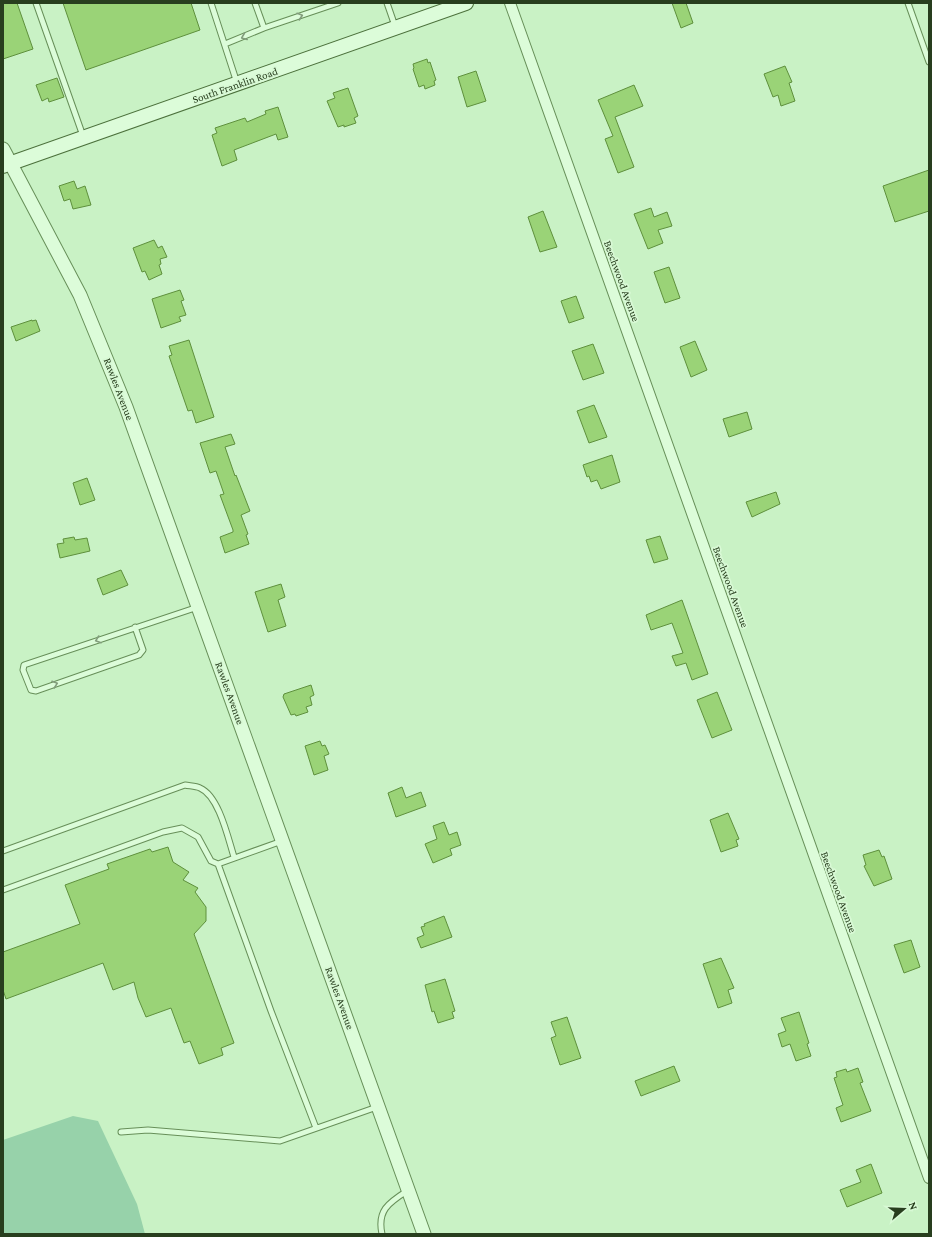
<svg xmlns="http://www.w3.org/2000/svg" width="932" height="1237" viewBox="0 0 932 1237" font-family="'Crimson Pro',serif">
	<rect width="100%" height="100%" fill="#c9f2c5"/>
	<!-- green -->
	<path fill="#97d2aa" d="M 73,1116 L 98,1121 L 137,1204 L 145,1234 L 3,1234 L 3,1140 Z"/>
	<!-- building -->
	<path fill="#9ad377" stroke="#5e903c" d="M 3,3 L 17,3 L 33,49 L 3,59 Z
		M 63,3 L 191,3 L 200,30 L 86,70 Z
		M 672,3 L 686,3 L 693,23 L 681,28 Z
		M 427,59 L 428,63 L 430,62 L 436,80 L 434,81 L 435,85 L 425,89 L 424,85 L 419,87 L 413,69 L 414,68 L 413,64 Z
		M 785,66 L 792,82 L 789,83 L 795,101 L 781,106 L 778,95 L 773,97 L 764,74 Z
		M 476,71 L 486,101 L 467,107 L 458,77 Z
		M 57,78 L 64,97 L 49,102 L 48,98 L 42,101 L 36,85 Z
		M 634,85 L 643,106 L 615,117 L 634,167 L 618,173 L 605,139 L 613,136 L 598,100 Z
		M 348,88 L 358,116 L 354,118 L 356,123 L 344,127 L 344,125 L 338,127 L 327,101 L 335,98 L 333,93 Z
		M 278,107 L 288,137 L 278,140 L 276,134 L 234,150 L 237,160 L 222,166 L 212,135 L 217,133 L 215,128 L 245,118 L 247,122 L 266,114 L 265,111 Z
		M 929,170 L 929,211 L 895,222 L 883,186 Z
		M 74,181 L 77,189 L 85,186 L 91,205 L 73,209 L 70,199 L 64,201 L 59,186 Z
		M 651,208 L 654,217 L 667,212 L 672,226 L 658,230 L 663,243 L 648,249 L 634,214 Z
		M 543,211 L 557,247 L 540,252 L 528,217 Z
		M 154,240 L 158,248 L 162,246 L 167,257 L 160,259 L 161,264 L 159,265 L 162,274 L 149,280 L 145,271 L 142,272 L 133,248 Z
		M 669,267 L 680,298 L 665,303 L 654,272 Z
		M 180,290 L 184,300 L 181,301 L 186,315 L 179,317 L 181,321 L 161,328 L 152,299 Z
		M 576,296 L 584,318 L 569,323 L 561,301 Z
		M 32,320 L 32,321 L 36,320 L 40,331 L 16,341 L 11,327 Z
		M 189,340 L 214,417 L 196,423 L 192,410 L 188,411 L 169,356 L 172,355 L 169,346 Z
		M 695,341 L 707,370 L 691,377 L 680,347 Z
		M 593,344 L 604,373 L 583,380 L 572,351 Z
		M 594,405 L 607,437 L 589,443 L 577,411 Z
		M 747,412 L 752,429 L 729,437 L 723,419 Z
		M 231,434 L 235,444 L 225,447 L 235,476 L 236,475 L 250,511 L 241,515 L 248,534 L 246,535 L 249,544 L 225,553 L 220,537 L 233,532 L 233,530 L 220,495 L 224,494 L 216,471 L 210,473 L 200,443 Z
		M 612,455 L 620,482 L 601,489 L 597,480 L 591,482 L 589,476 L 587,477 L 583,465 Z
		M 87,478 L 95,500 L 80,505 L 73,483 Z
		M 776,492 L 780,504 L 752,517 L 746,502 Z
		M 660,536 L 668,559 L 654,563 L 646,540 Z
		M 74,537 L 75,540 L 87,538 L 90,551 L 60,558 L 57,544 L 64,543 L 63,539 Z
		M 121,570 L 128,585 L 103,595 L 97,579 Z
		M 281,584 L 285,597 L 278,600 L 286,626 L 268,632 L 255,592 Z
		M 682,600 L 708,674 L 692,680 L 686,663 L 676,666 L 672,656 L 683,653 L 672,623 L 651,630 L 646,615 Z
		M 311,685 L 314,695 L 310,697 L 312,705 L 306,707 L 308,712 L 296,716 L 295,714 L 291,715 L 283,697 L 284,694 Z
		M 717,692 L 732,730 L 712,738 L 697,700 Z
		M 320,741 L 322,746 L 325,745 L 329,754 L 324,756 L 328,770 L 314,775 L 305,746 Z
		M 402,787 L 406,798 L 421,792 L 426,806 L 396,817 L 388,793 Z
		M 728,813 L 739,839 L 736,840 L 738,846 L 721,852 L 710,820 Z
		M 444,822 L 449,835 L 457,832 L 461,845 L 450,849 L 452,855 L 433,863 L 425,844 L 437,839 L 433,826 Z
		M 168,847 L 173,862 L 189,872 L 183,880 L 198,888 L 195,892 L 206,907 L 206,921 L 194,934 L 234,1043 L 221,1048 L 223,1055 L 199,1064 L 190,1041 L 184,1043 L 171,1008 L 146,1017 L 138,998 L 134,982 L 113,990 L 103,963 L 6,999 L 3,990 L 3,952 L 80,924 L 65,885 L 109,869 L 107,864 L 150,849 L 152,852 Z
		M 879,850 L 882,857 L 884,856 L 892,879 L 874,886 L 864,866 L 866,865 L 863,855 Z
		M 444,916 L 452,937 L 421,948 L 417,938 L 424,935 L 421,927 L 425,926 L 424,924 Z
		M 911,940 L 920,967 L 904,973 L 894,945 Z
		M 721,958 L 734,988 L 728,990 L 732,1003 L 718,1008 L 703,964 Z
		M 445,979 L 455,1011 L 452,1012 L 454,1018 L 438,1023 L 434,1011 L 432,1012 L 425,985 Z
		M 799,1012 L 809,1043 L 807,1044 L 811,1056 L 796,1061 L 790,1044 L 782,1047 L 778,1034 L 786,1031 L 781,1018 Z
		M 567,1017 L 581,1058 L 560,1065 L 551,1038 L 556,1036 L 551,1022 Z
		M 674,1066 L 680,1081 L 641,1096 L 635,1081 Z
		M 858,1068 L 863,1082 L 860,1083 L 871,1111 L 841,1122 L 836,1108 L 843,1105 L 834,1078 L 837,1077 L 836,1072 L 846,1069 L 847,1072 Z
		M 871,1164 L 882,1193 L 847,1207 L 840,1190 L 861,1182 L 856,1170 Z"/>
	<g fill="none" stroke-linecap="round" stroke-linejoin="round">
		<defs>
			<path id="service" d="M 36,3 L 83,136
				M 211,3 L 237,83
				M 387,3 L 395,26
				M 908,3 L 929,62
				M 264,28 L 338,3
				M 225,44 L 264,28 L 255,3
				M 135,627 L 143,650 L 139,655 L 36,691 L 31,690 L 23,670 L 24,665 L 198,607
				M 282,841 L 218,864 L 271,1011 L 316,1128
				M 3,851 L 185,785 C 190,786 196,786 200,788 C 219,796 228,838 234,857
				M 3,890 L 163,832 L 182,828 L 198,837 L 211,861 L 218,864
				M 121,1132 L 148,1130 L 280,1141 L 377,1107
				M 382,1234 C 377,1211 388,1203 407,1191"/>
			<path id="minor" d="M 510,3 L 929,1178"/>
			<path id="tertiary" d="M 3,149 L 80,295 L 126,407 L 424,1234"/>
			<path id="secondary" d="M 3,166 L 466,3"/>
		</defs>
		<!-- service casing -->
		<use href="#service" stroke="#678f59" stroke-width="7"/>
		<!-- minor casing -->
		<use href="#minor" stroke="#678f59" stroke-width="12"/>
		<!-- tertiary casing -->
		<use href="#tertiary" stroke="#678f59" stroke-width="15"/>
		<!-- secondary casing -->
		<use href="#secondary" stroke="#4c713c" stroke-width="16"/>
		<!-- service -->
		<use href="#service" stroke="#dcfcd9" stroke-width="5"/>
		<!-- minor -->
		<use href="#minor" stroke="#dcfcd9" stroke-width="10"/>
		<!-- tertiary -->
		<use href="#tertiary" stroke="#dcfcd9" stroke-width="13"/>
		<!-- secondary -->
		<use href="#secondary" stroke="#dcfcd9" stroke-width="14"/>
	</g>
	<!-- one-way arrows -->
	<defs><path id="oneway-chevron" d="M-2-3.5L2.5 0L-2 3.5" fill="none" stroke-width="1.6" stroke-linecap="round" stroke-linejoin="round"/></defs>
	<g stroke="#829d7c">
		<use href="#oneway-chevron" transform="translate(300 16) rotate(-18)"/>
		<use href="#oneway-chevron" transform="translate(244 37) rotate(158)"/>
		<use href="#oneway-chevron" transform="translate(98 640) rotate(161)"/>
		<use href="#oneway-chevron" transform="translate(55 684) rotate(-19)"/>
	</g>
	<g text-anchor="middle" stroke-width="3.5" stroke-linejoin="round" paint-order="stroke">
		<!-- street labels -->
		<g font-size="11" fill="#283e1e" stroke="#d8f9d5">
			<text transform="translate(235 85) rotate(-19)" y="4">South Franklin Road</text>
			<text transform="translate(622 281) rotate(70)" y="4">Beechwood Avenue</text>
			<text transform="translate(119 389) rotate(69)" y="4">Rawles Avenue</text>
			<text transform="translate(731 587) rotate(70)" y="4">Beechwood Avenue</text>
			<text transform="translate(230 693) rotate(70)" y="4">Rawles Avenue</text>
			<text transform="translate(839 892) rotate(70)" y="4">Beechwood Avenue</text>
			<text transform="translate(340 998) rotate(70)" y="4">Rawles Avenue</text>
		</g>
	</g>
	<!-- border -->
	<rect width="932" height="1237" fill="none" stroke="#283e1e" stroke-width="8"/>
	<!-- north arrow -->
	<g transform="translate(904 1209) rotate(71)" stroke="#d8f9d5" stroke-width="3" paint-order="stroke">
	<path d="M0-3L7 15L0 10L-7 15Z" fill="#283e1e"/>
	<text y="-6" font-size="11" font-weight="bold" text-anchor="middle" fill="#283e1e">N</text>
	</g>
</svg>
